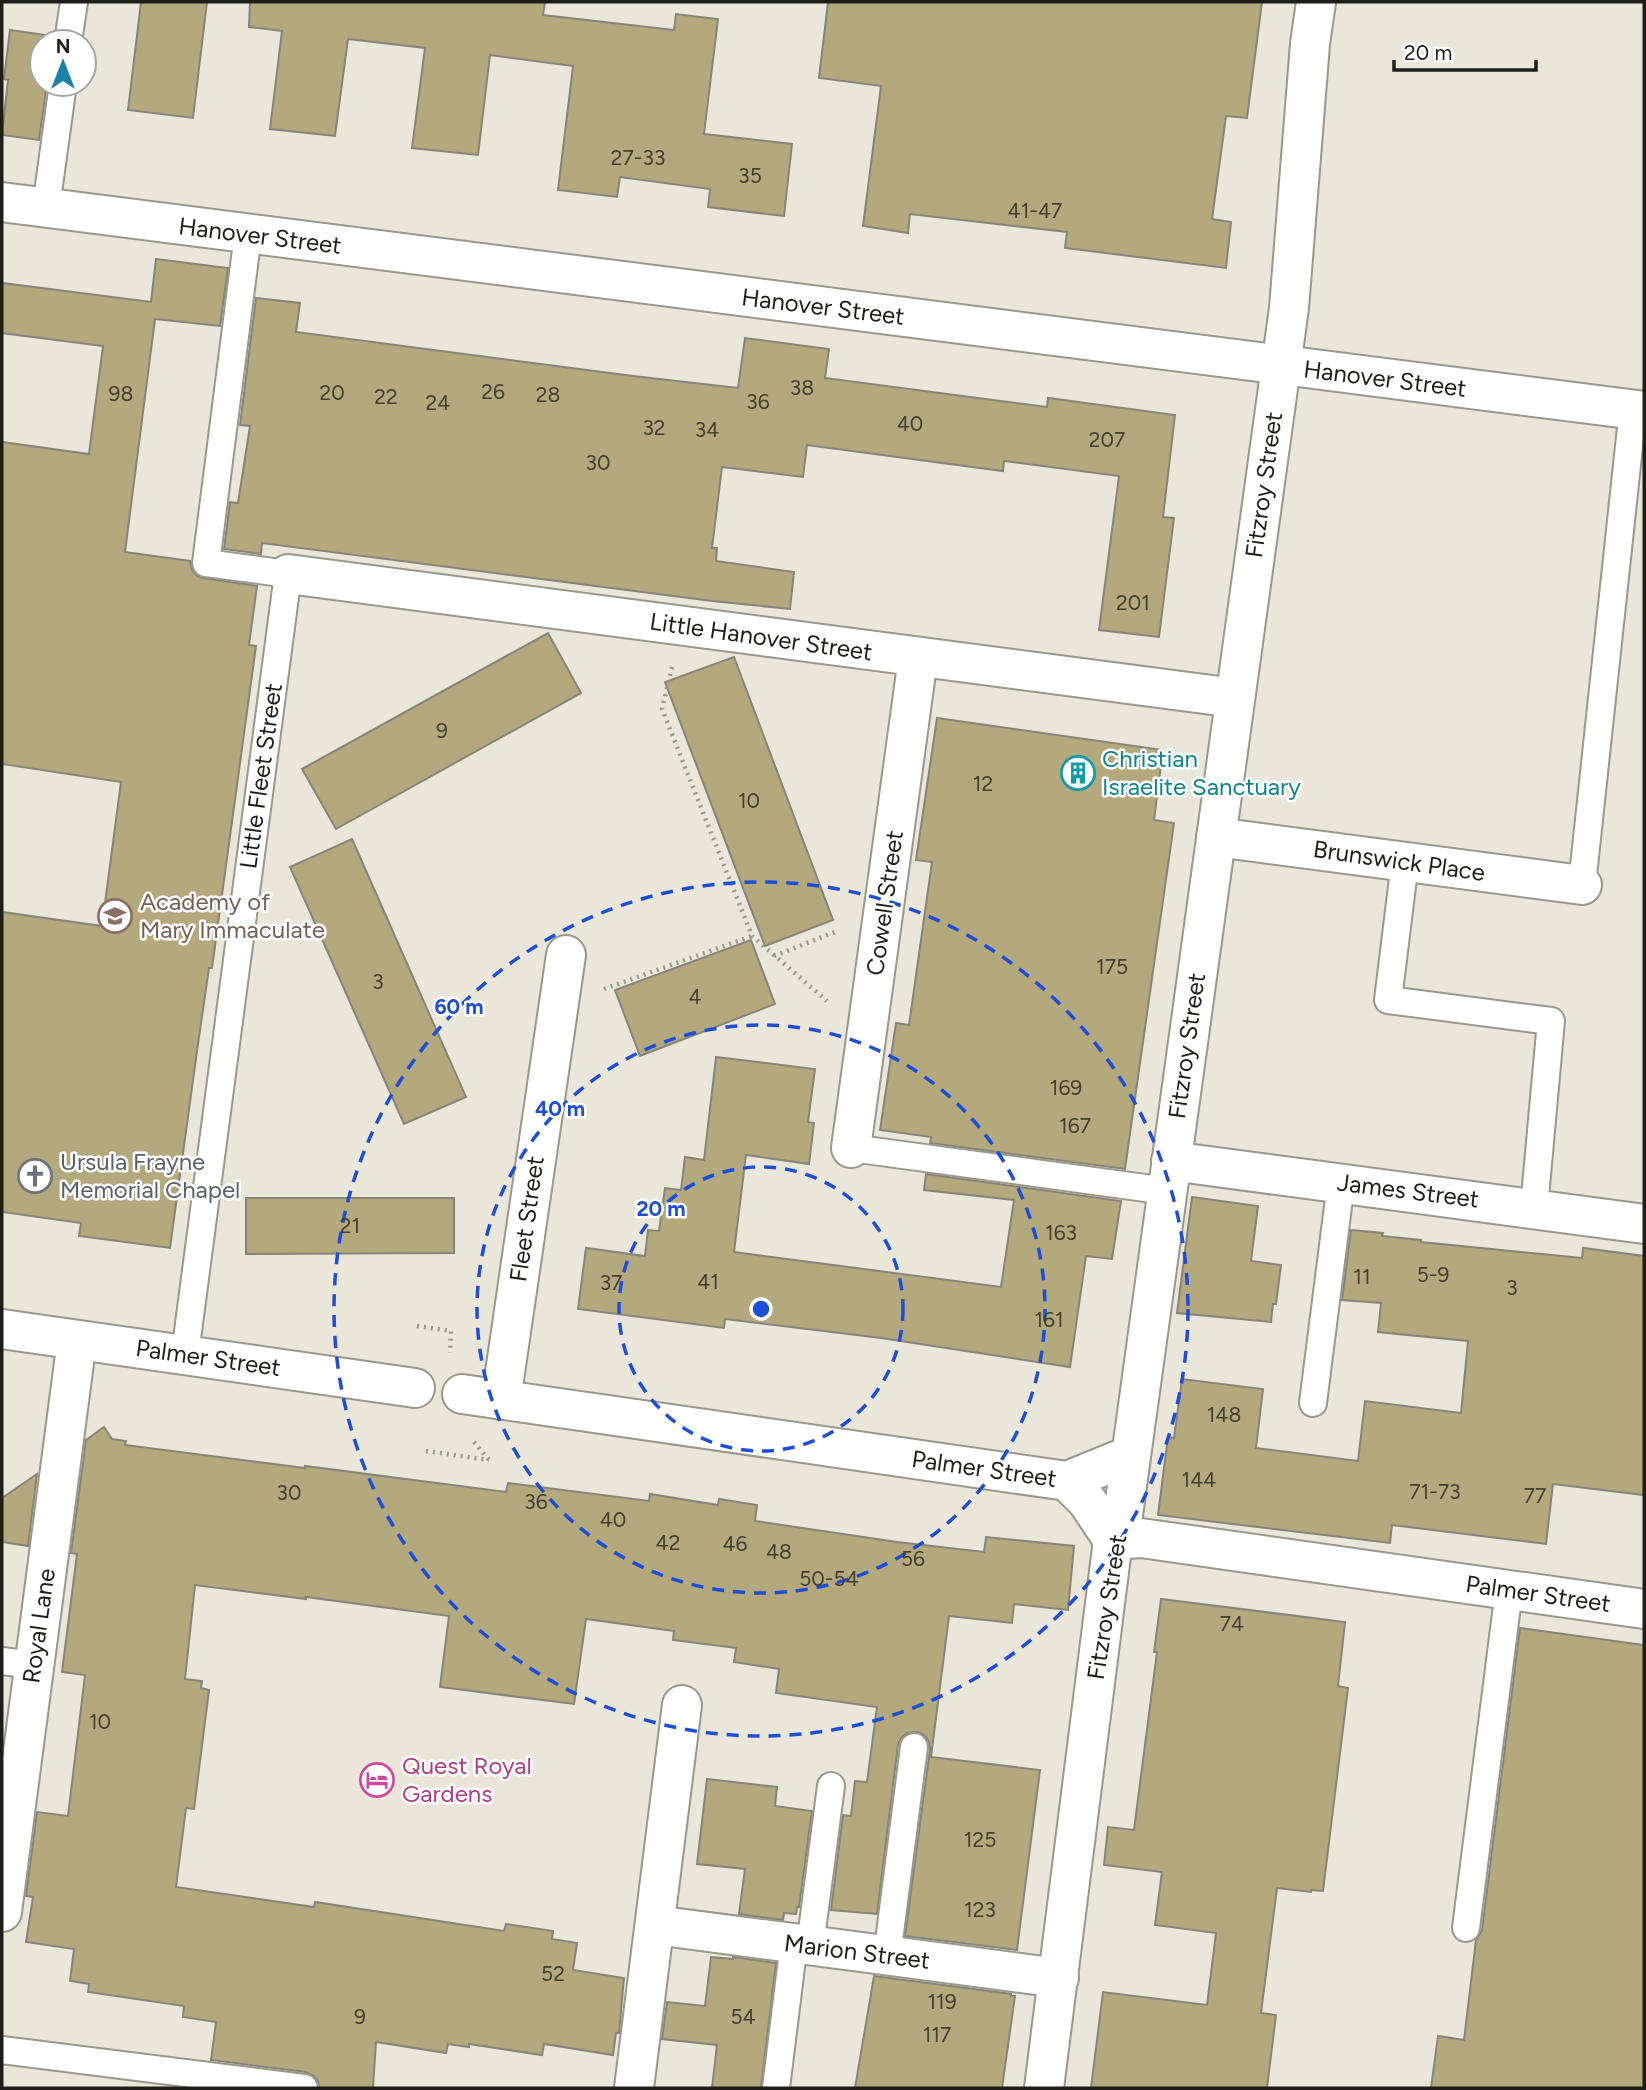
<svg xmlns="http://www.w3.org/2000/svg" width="1646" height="2090" font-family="Figtree,sans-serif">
<rect width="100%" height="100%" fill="#eae7da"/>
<g fill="#b4a87d" stroke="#878479" stroke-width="2">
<polygon points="141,2 207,2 193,118 128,110"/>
<polygon points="250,2 545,2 543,15 674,30 676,14 718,19 704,134 792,144 784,216 708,207 710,189 620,177 617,197 558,190 573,66 490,55 478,155 412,148 425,48 348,39 335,136 270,129 282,31 249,27"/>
<polygon points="828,2 1262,2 1247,118 1226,116 1212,219 1231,222 1226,268 1065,248 1067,232 910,214 908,233 863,226 881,86 819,78"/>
<polygon points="10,30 53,36 53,42 42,42 42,84 47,84 39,140 2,135 8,80 4,79"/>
<polygon points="156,259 228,268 220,326 155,319 125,552 190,561 192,570 197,576 203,578 257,586 249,645 256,646 212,968 209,968 197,1051 170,1248 79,1236 81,1223 2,1212 2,912 102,926 121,782 2,764 2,442 89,454 103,346 2,333 2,283 151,302"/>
<polygon points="256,298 300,303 296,332 633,376 738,388 745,338 829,349 825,378 1047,407 1048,398 1175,415 1163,517 1174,518 1159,637 1099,630 1119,476 1004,461 1003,471 807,445 803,477 722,467 712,548 717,548 716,561 794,572 790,609 712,601 262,543 261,554 224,549 230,502 238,503 250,426 240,425"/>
<polygon points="548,633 581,693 336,829 302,769"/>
<polygon points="734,657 833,920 765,946 665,682"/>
<polygon points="937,718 1163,750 1154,820 1174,823 1125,1169 930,1143 931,1137 880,1130 896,1023 909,1025 932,862 916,860"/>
<polygon points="352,839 466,1097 404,1124 290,867"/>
<polygon points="751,940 775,1004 640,1056 615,990"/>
<polygon points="716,1057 815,1069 808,1122 814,1123 809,1164 746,1155 734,1252 1001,1287 1014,1200 924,1190 926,1174 1121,1201 1112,1259 1086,1256 1070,1367 881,1338 725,1319 724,1328 578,1309 586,1248 645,1256 648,1230 659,1231 665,1188 681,1190 685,1157 704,1160"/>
<polygon points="1192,1197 1258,1206 1251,1261 1281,1265 1276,1304 1273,1304 1271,1322 1177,1313"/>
<polygon points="246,1198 454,1198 454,1253 246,1254"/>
<polygon points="1351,1230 1383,1233 1382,1236 1421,1240 1421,1242 1582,1258 1583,1248 1644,1256 1644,1495 1553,1484 1546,1544 1392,1525 1390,1543 1158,1515 1168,1437 1174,1438 1182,1379 1263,1389 1256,1448 1358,1461 1365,1401 1461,1413 1468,1341 1378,1332 1381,1303 1342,1300"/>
<polygon points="104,1427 112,1439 126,1441 125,1445 305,1468 305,1466 506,1492 508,1483 649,1501 650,1494 718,1505 719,1499 757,1505 755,1521 897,1542 984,1552 986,1537 1074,1546 1068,1610 1014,1604 1012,1623 949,1616 931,1757 1040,1770 1017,1950 905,1936 930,1749 928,1740 923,1734 917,1732 907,1733 901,1738 898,1745 877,1914 831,1910 843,1815 851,1816 855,1781 867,1782 877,1707 776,1693 779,1669 734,1662 736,1648 673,1640 674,1631 586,1619 574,1704 440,1687 449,1616 306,1597 306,1599 195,1585 185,1679 202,1681 201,1688 209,1690 194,1809 186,1808 176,1887 314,1907 315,1902 504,1931 506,1924 553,1931 552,1939 577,1943 573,1970 624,1978 619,2033 616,2033 613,2055 544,2044 542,2055 469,2044 469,2047 448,2044 446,2053 376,2042 373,2088 319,2088 318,2081 314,2076 306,2072 211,2060 216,2022 183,2017 184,2006 88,1992 89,1984 70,1981 74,1949 26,1942 33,1897 26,1896 37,1812 68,1816 85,1675 62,1672 77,1554 71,1553 86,1440"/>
<polygon points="37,1474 28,1546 2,1542 2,1498"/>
<polygon points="1161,1599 1345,1622 1338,1686 1348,1688 1323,1891 1311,1890 1311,1892 1277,1888 1261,2013 1276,2015 1267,2088 1091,2088 1103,1992 1207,2005 1216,1933 1155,1925 1162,1872 1104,1865 1108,1827 1134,1830 1157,1652 1154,1652"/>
<polygon points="1520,1628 1644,1645 1644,2088 1431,2088 1438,2036 1464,2040 1476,1940 1482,1930"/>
<polygon points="707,1779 777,1787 775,1806 812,1811 799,1907 797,1907 796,1914 784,1913 783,1920 739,1914 745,1869 697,1864"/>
<polygon points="711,1957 733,1959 733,1957 776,1963 761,2088 712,2088 717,2045 662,2039 667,2002 705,2006"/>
<polygon points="874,1976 1011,1994 1011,1996 1015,1996 1002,2088 855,2088"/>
</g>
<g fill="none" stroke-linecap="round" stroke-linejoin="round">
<g stroke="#9a978b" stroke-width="30">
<g id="lane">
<polyline points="68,42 74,2"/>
<polyline points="46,207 63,84"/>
<polyline points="1405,862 1388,1000 1551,1021 1534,1208"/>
<polyline points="1582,885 1633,409"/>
<polyline points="851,1148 1167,1191"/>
<polyline points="185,1354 288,574 206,563 248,234"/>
<polyline points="1313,1403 1341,1183"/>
<polyline points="2,1661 34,1665"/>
<polyline points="1466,1928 1509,1590"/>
<polyline points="810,1946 831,1786"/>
<polyline points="887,1956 914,1747"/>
<polyline points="2,2050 304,2088"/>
<polyline points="776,2088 794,1943"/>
</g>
</g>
<g stroke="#9a978b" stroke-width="42">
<g id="street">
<polyline points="2,202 1644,411"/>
<polyline points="288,574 1235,698"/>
<polyline points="1216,837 1582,885"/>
<polyline points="851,1148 918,658"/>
<polyline points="1171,1161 1644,1224"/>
<polyline points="2,1329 415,1388"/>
<polyline points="462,1394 1067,1481 1087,1501 1113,1540"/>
<polyline points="501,1400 566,955"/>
<polyline points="1067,1481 1131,1455"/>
<polyline points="1113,1540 1141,1538 1644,1609"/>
<polyline points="2,1912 77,1340"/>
<polyline points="655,1925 1059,1978"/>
<polyline points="634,2088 682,1705"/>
<polyline points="1044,2088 1113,1540 1123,1515 1289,308 1310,44 1316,2"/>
</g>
</g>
<g stroke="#9a988e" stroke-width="4.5" stroke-dasharray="2 5" stroke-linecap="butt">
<polyline points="672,667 662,709 752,936 827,1001"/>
<polyline points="774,956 835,932"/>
<polyline points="604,989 752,936"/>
<polyline points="417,1326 451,1331 450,1353"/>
<polyline points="474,1442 489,1460"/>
<polyline points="426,1451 489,1460"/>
</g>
<use href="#lane" stroke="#fff" stroke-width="26"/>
<use href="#street" stroke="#fff" stroke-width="38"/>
</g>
<g fill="none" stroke="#1d4ed8" stroke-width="3.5" stroke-dasharray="12 9">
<circle cx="761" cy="1309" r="142"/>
<circle cx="761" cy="1309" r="284"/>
<circle cx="761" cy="1309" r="427"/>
</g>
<defs>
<g id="building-ring" transform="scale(1.75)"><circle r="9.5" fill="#fff" stroke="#0f9aa8" stroke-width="1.5"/><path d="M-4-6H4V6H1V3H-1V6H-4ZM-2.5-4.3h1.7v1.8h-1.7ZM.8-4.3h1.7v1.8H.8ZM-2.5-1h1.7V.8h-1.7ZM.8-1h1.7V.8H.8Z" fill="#0f9aa8"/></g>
<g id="school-ring" transform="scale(1.75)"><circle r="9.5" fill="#fff" stroke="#8d6e63" stroke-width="1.5"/><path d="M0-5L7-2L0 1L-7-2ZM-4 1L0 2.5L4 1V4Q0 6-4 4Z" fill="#8d6e63"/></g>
<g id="church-ring" transform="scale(1.75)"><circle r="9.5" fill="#fff" stroke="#6b7280" stroke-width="1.5"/><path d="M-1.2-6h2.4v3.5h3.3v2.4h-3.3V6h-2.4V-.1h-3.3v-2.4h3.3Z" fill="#6b7280"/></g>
<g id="hotel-ring" transform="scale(1.75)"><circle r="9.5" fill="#fff" stroke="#d1479c" stroke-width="1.5"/><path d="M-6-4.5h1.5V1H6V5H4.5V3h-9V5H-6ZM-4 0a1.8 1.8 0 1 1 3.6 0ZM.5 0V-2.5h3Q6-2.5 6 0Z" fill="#d1479c"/></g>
</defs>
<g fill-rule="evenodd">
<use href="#building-ring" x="1078" y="773"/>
<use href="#school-ring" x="115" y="916"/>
<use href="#church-ring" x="35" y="1176"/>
<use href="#hotel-ring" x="377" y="1780"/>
</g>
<g text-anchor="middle" stroke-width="5" stroke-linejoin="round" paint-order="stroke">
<g font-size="21" fill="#444031">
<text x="638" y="165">27-33</text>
<text x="750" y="183">35</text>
<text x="1035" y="218">41-47</text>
<text x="802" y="395">38</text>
<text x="493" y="399">26</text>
<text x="332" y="400">20</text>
<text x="121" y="401">98</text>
<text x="548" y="402">28</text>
<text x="386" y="404">22</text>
<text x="758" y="409">36</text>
<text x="438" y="410">24</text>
<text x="910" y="431">40</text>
<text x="654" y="435">32</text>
<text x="707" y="437">34</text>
<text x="1107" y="447">207</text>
<text x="598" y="470">30</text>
<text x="1133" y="610">201</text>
<text x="442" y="738">9</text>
<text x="983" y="791">12</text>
<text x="749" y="808">10</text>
<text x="1112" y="974">175</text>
<text x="378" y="989">3</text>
<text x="695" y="1004">4</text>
<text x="1066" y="1095">169</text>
<text x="1075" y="1133">167</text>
<text x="350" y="1233">21</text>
<text x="1061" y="1240">163</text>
<text x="1433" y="1282">5-9</text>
<text x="1362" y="1284">11</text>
<text x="708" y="1289">41</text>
<text x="611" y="1290">37</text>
<text x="1512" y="1295">3</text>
<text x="1049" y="1327">161</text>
<text x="1224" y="1422">148</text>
<text x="1199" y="1487">144</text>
<text x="1435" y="1499">71-73</text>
<text x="289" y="1500">30</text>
<text x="1535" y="1503">77</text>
<text x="536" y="1509">36</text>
<text x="613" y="1527">40</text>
<text x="668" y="1550">42</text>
<text x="735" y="1551">46</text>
<text x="779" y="1559">48</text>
<text x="913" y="1566">56</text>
<text x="829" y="1586">50-54</text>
<text x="1232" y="1631">74</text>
<text x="100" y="1729">10</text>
<text x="980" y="1847">125</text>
<text x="980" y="1917">123</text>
<text x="553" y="1981">52</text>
<text x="942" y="2009">119</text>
<text x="360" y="2024">9</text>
<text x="743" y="2024">54</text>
<text x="937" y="2042">117</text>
</g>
<g font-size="24" fill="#1e1d18" stroke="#fff">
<text transform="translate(260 236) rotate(7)" y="8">Hanover Street</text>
<text transform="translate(823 307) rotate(7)" y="8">Hanover Street</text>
<text transform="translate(1385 379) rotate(7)" y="8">Hanover Street</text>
<text transform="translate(1264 485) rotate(-82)" y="8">Fitzroy Street</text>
<text transform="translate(761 637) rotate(8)" y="8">Little Hanover Street</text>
<text transform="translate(261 776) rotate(-82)" y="8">Little Fleet Street</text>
<text transform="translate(1399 861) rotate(8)" y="8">Brunswick Place</text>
<text transform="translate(885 903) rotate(-82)" y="8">Cowell Street</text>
<text transform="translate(1187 1046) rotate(-82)" y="8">Fitzroy Street</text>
<text transform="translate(1408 1191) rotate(7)" y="8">James Street</text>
<text transform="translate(527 1219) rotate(-82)" y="8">Fleet Street</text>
<text transform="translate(208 1358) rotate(8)" y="8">Palmer Street</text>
<text transform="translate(984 1469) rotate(8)" y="8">Palmer Street</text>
<text transform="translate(1538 1594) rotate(8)" y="8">Palmer Street</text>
<text transform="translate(1107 1607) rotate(-81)" y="8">Fitzroy Street</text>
<text transform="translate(39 1626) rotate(-82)" y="8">Royal Lane</text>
<text transform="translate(857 1952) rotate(7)" y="8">Marion Street</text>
</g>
<g font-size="24" fill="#0d838f" stroke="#fff" text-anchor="start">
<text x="1102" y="767">Christian<tspan x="1102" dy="28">Israelite Sanctuary</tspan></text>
</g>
<g font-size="24" fill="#785e54" stroke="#fff" text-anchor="start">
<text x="140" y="910">Academy of<tspan x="140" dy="28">Mary Immaculate</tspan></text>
</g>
<g font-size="24" fill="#5b616d" stroke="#fff" text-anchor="start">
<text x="60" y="1170">Ursula Frayne<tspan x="60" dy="28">Memorial Chapel</tspan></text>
</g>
<g font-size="24" fill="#b23c85" stroke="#fff" text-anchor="start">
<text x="402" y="1774">Quest Royal<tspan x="402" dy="28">Gardens</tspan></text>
</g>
</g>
<circle cx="761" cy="1309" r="10" fill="#1d4ed8" stroke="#fff" stroke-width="3.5"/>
<g font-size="21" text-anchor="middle" font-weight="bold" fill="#1d4ed8" stroke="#fff" stroke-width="5" stroke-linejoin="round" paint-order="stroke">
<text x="459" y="1014">60 m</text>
<text x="560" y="1116">40 m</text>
<text x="661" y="1216">20 m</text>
</g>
<rect width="1646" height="2090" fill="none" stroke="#1e1d18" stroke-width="7"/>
<g transform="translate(63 63)"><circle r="33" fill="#ffffff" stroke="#a5a5a3" stroke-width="2"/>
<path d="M0-5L12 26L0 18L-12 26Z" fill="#1b80aa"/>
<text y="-10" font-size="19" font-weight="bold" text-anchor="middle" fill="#1e1d18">N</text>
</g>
<path d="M1394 60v10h142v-10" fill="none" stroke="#1e1d18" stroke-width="3.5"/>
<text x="1404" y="60" font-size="21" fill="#1e1d18" stroke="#ffffff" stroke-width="5" paint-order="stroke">20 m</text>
</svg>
